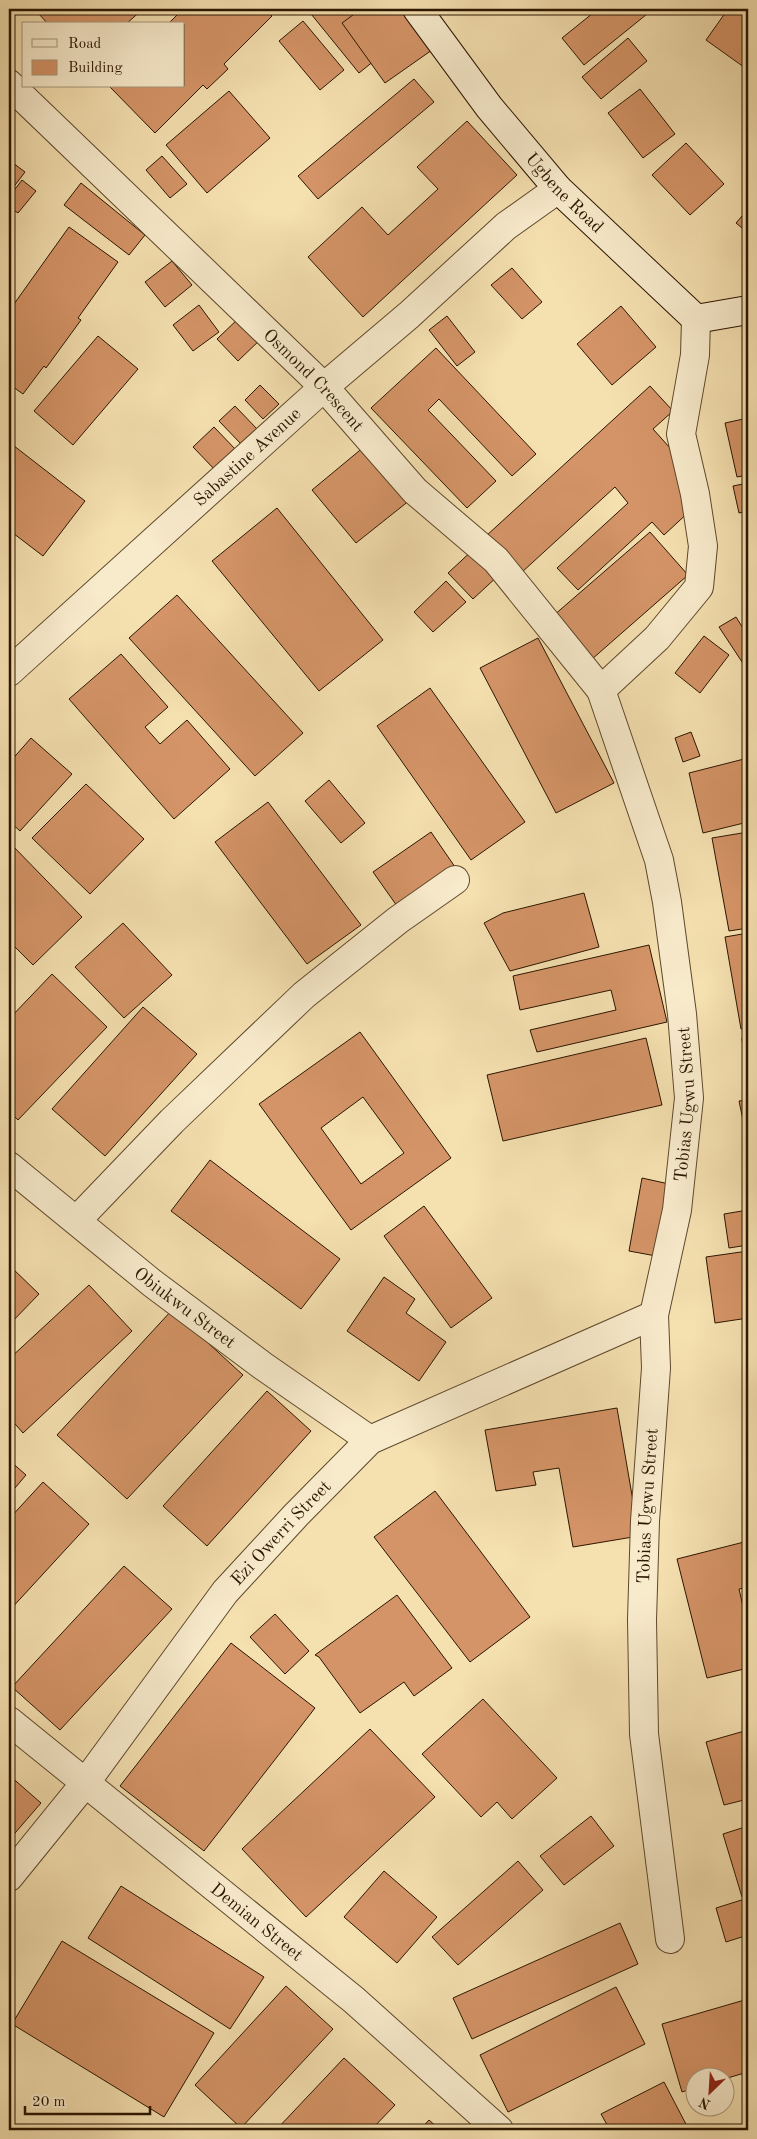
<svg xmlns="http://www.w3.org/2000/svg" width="757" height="2139" font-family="'Old Standard TT',serif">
<rect width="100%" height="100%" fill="#f5e0b0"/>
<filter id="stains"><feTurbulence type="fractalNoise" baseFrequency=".004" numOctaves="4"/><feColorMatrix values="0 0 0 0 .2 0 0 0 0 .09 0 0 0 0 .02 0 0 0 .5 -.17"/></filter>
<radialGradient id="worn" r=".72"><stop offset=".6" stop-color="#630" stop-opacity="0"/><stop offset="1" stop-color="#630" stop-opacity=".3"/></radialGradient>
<g fill="#d49467" stroke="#2b1600" fill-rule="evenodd">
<polygon points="42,9 143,9 126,24 48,24 38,13"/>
<polygon points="183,9 265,9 272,16 224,64 228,69 207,89 203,85 155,133 109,86 184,86 184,24 168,24"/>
<polygon points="307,9 393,9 411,31 359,73"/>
<polygon points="361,9 402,9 432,50 385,83 342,23"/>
<polygon points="598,9 652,10 584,65 562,38"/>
<polygon points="728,9 748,9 748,70 706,40"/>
<polygon points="303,21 344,70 320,90 279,41"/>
<polygon points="628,38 647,61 601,99 582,77"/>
<polygon points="414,79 434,102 318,199 298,176"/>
<polygon points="640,89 675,134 643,158 608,113"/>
<polygon points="229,91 270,138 207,193 166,145"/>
<polygon points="467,121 517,175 363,317 308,257 362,207 388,235 438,189 417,167"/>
<polygon points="686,143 724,184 690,215 652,175"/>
<polygon points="162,156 187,184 170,198 146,170"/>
<polygon points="9,160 25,172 9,193"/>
<polygon points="22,180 36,191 18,213 9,207 9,197"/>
<polygon points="81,183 145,235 129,255 64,205"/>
<polygon points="748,209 748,233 736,223"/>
<polygon points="69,227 118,262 78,318 81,320 46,368 44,366 23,394 9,384 9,311"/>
<polygon points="172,261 192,285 165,307 145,282"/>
<polygon points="512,268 542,302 522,319 491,285"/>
<polygon points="199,305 219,332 193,351 173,325"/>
<polygon points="621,306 656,347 612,385 577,344"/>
<polygon points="241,316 262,338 238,361 217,339"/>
<polygon points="447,316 475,352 457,366 429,330"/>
<polygon points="98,336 138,369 73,445 34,411"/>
<polygon points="436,348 536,454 512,476 439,399 428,410 496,481 467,508 371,408"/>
<polygon points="260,385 279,404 263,419 245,400"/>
<polygon points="650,386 673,411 653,429 679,458 692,509 664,535 652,522 578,590 557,568 628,503 615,487 521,573 486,536"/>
<polygon points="235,406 258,430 242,445 219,421"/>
<polygon points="748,418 748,475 737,477 725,423"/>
<polygon points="214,427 237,451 216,471 193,447"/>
<polygon points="9,442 85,501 43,556 9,530"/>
<polygon points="365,446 410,500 356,543 312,490"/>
<polygon points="748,483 748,511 739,513 733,486"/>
<polygon points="277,508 383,640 319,691 212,561"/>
<polygon points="650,532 688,575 591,660 553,616"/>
<polygon points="475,548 500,574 473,599 448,573"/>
<polygon points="9,577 14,581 9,589"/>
<polygon points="446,581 466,602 433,632 414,612"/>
<polygon points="177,595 303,733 255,776 129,638"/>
<polygon points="736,617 748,636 748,671 719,627"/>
<polygon points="704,636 729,655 700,693 675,673"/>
<polygon points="538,638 614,783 556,813 480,668"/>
<polygon points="121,654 168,707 145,727 160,744 187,720 230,769 174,819 69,699"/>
<polygon points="430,688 525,822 471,860 377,726"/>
<polygon points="691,732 700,756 683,762 675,738"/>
<polygon points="31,738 72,774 20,831 9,821 9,763"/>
<polygon points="748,758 748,822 703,833 689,773"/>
<polygon points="329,780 365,823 341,843 305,801"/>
<polygon points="86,784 144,839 90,894 32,838"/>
<polygon points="268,802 361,925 307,964 215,842"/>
<polygon points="431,832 455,867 397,906 373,872"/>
<polygon points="748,832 748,928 729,931 712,838"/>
<polygon points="9,842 82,917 33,965 9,941"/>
<polygon points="584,893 599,947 510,971 484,923 503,913"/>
<polygon points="123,923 172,975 124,1018 75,967"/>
<polygon points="748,933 748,1028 741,1029 725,937"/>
<polygon points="649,945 667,1022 537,1052 530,1030 616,1010 611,990 520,1010 513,976"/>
<polygon points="52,974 107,1027 18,1120 9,1111 9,1019"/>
<polygon points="143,1007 197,1054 105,1156 52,1109"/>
<path d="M 360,1032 L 451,1158 L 351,1230 L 259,1104 ZM 363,1097 L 404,1153 L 361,1184 L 321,1128 Z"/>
<polygon points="748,1037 748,1092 747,1093 742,1038"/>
<polygon points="646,1038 662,1105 503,1141 487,1075"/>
<polygon points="748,1100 748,1125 744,1125 739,1101"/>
<polygon points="210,1160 340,1259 301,1309 171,1211"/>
<polygon points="642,1178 669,1184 656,1256 629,1251"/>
<polygon points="424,1206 492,1298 451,1328 384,1236"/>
<polygon points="748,1210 748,1245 729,1248 724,1214"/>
<polygon points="748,1251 748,1318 715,1323 706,1257"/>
<polygon points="9,1265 39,1294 9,1325"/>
<polygon points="384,1277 415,1299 406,1313 446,1342 419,1381 347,1331"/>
<polygon points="89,1285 132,1331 23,1433 9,1417 9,1359"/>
<polygon points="172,1310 243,1375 127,1499 57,1435"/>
<polygon points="267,1391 311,1431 207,1546 163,1506"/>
<polygon points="617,1408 639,1536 573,1547 559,1468 533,1472 536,1485 496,1491 485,1430"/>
<polygon points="9,1460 26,1475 9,1495"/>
<polygon points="43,1482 89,1524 9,1611 9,1519"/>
<polygon points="435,1491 530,1617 470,1662 374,1537"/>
<polygon points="748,1541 748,1587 739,1589 748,1628 748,1668 707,1678 677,1559"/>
<polygon points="124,1566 172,1609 60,1730 12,1687"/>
<polygon points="397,1595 452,1668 414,1696 404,1682 360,1713 319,1657 315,1655"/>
<polygon points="275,1614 309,1651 285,1674 250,1637"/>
<polygon points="231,1643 315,1708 204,1851 120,1786"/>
<polygon points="483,1699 557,1778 512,1819 497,1802 481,1817 422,1754"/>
<polygon points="370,1729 435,1797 306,1917 242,1849"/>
<polygon points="748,1730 748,1799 724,1805 706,1742"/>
<polygon points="9,1775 41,1803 9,1840"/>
<polygon points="591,1816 614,1846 564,1885 540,1856"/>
<polygon points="748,1826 748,1895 742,1897 723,1834"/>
<polygon points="518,1861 543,1890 458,1965 432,1937"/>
<polygon points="384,1871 437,1917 397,1963 344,1917"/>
<polygon points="121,1886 264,1977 230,2029 88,1938"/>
<polygon points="748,1898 748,1935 726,1942 716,1908"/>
<polygon points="620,1923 638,1964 472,2039 453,1998"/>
<polygon points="62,1941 214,2033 164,2117 12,2024"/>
<polygon points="286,1986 333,2029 241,2128 195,2085"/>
<polygon points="616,1987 645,2044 508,2112 480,2055"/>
<polygon points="748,1999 748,2072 724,2079 724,2076 694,2076 694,2088 682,2092 662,2024"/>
<polygon points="344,2058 395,2105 371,2130 276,2130"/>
<polygon points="664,2082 689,2130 610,2130 601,2114"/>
<polygon points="429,2120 440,2130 420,2130"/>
</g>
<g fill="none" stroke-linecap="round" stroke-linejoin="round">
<g stroke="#5e482c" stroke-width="30">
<g id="street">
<path id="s1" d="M 9,84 L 324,387 L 415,491 L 496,560 L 601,690"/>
<path id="s2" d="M 9,672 L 324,387 L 409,315 L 506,226 L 558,189"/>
<path id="s3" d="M 9,1166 L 152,1283 L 263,1366 L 370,1440"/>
<polyline points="77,1220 172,1121 304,995 398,920 455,880"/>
<path id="s4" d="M 9,1721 L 354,2000 L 499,2130"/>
<path id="s5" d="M 9,1877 L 86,1782 L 225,1592 L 296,1515 L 370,1440 L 654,1315"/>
<path id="s6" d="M 670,1939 L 644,1734 L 642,1620 L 645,1521 L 656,1368 L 654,1315 L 677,1210 L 689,1098 L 682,1014 L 667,902 L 659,860 L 601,690 L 657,638 L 699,587 L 703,546 L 695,494 L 681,434 L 695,355 L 696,319"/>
</g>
</g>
<g stroke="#2b1600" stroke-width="30">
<g id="secondary">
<path id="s7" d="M 417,9 L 489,107 L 558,189 L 696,319 L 748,310"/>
</g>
</g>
<use href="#street" stroke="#f8ebcc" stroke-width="28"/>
<use href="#secondary" stroke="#f8ebcc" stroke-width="28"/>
</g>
<g text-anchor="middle" stroke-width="4" stroke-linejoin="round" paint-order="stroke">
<g font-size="18" fill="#2b1600" stroke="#f8ebcc">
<text dy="6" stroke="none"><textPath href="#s7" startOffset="236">Ugbene Road</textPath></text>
<text dy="6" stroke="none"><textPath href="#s1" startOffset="425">Osmond Crescent</textPath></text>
<text dy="6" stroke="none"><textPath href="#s2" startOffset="321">Sabastine Avenue</textPath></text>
<text dy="6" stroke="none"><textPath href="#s6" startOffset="840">Tobias Ugwu Street</textPath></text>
<text dy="6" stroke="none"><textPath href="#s3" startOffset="226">Obiukwu Street</textPath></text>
<text dy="6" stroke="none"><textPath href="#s6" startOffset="435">Tobias Ugwu Street</textPath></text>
<text dy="6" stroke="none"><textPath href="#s5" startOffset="439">Ezi Owerri Street</textPath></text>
<text dy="6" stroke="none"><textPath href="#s4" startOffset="319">Demian Street</textPath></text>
</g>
</g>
<rect width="757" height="2139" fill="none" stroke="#f5e0b0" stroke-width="30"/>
<rect x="10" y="10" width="737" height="2119" fill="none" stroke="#2b1600" stroke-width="2.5"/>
<rect x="15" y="15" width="727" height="2109" fill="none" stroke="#2b1600"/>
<rect x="22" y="22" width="162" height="65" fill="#f8ebcc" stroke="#a6967a"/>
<rect x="32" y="39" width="25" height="8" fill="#f8ebcc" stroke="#a6967a"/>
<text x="68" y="48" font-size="15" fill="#2b1600">Road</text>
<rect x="32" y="60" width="25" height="15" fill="#d49467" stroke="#a6967a"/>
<text x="68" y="72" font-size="15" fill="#2b1600">Building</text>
<g transform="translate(710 2092) rotate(205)"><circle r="24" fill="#f8ebcc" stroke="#a6967a"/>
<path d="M0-4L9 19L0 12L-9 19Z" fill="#8f2418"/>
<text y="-8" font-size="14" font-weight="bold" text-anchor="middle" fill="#2b1600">N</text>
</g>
<path d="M25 2106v8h125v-8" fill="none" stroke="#2b1600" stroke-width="2.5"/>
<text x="32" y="2106" font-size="15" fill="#2b1600" stroke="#f8ebcc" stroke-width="4" paint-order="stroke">20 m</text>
<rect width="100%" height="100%" filter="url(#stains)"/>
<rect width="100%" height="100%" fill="url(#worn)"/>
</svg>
